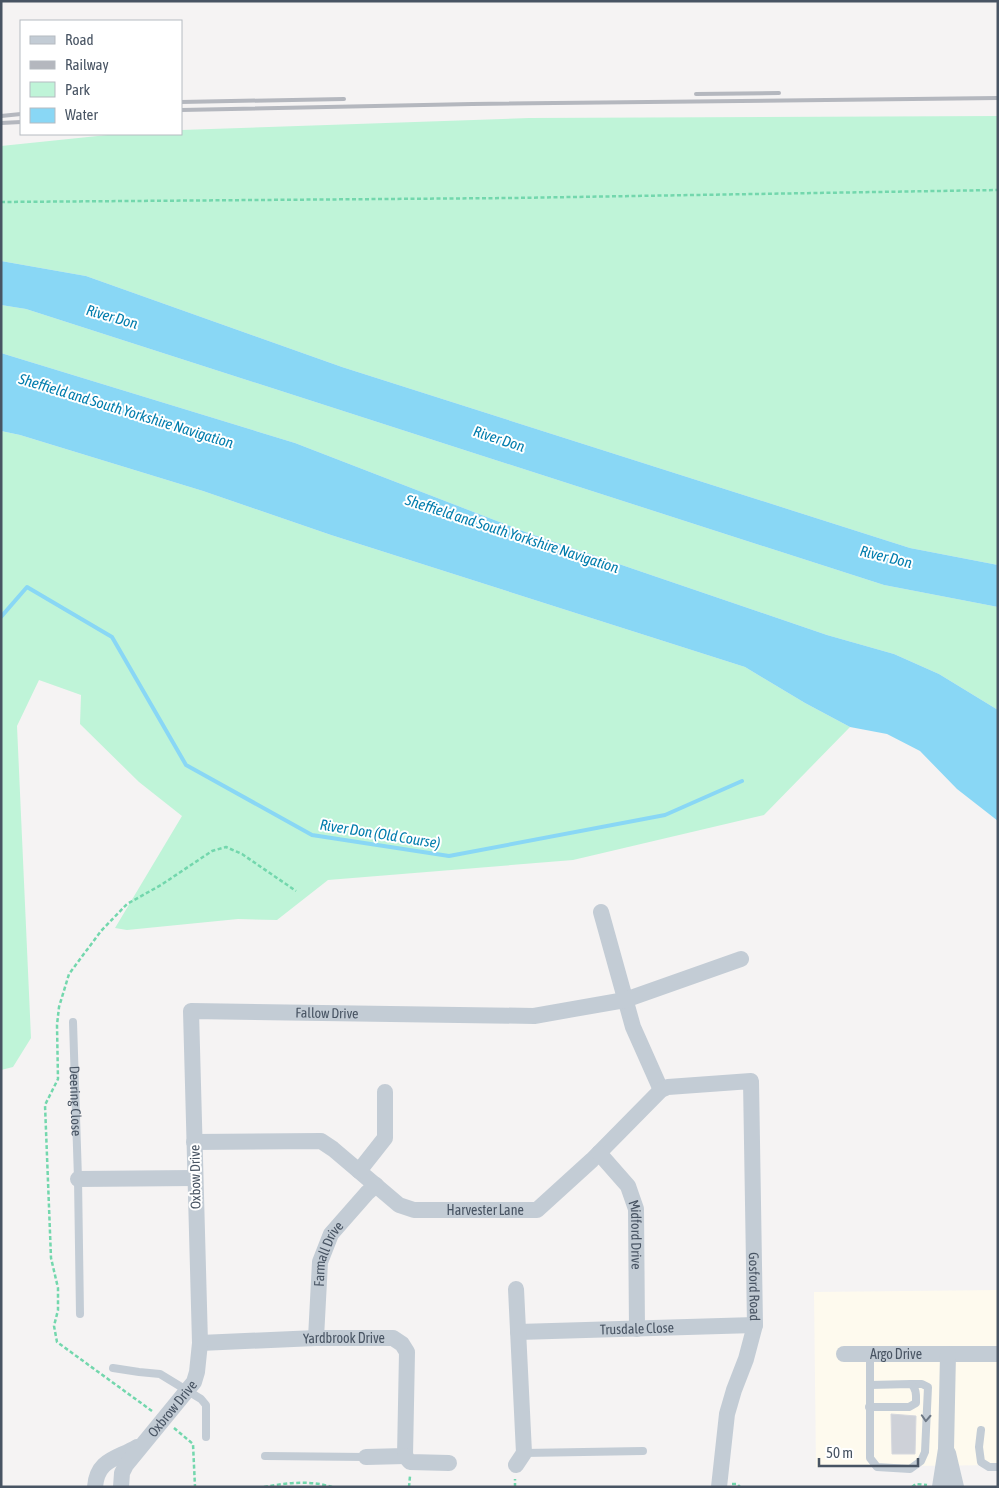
<svg xmlns="http://www.w3.org/2000/svg" width="999" height="1488" font-family="'Asap Condensed',sans-serif">
<rect width="100%" height="100%" fill="#f5f3f3"/>
<polygon fill="#fefaee" points="998,1290 998,1465 816,1467 814,1292"/>
<g fill="#bff4d8">
<polygon points="998,116 998,565 910,548 342,367 86,276 1,261 1,146 117,134 181,134 181,130 529,118"/>
<polygon points="1,305 26,309 884,585 998,607 998,710 939,674 894,654 827,635 528,533 295,443 1,353"/>
<polygon points="1,431 20,435 203,491 331,535 745,667 805,703 850,727 764,815 573,860 328,880 277,920 238,919 127,930 115,928 182,816 139,782 80,724 81,695 39,680 17,726 31,1038 13,1067 1,1070"/>
</g>
<g fill="#89d7f5">
<polygon points="1,261 86,276 342,367 910,548 998,565 998,607 884,585 26,309 1,305"/>
<polygon points="1,353 295,443 528,533 827,635 894,654 939,674 998,710 998,821 957,789 920,751 887,734 850,727 805,703 745,667 331,535 203,491 20,435 1,431"/>
</g>
<g fill="none" stroke-linecap="round" stroke-linejoin="round">
<polyline stroke="#89d7f5" stroke-width="4" points="1,617 27,587 112,637 186,765 312,835 449,856 665,815 742,781"/>
</g>
<polygon fill="#ced1d8" stroke="#d6d8de" points="891,1414 916,1416 915,1454 892,1454"/>
<g fill="none" stroke-linecap="round" stroke-linejoin="round">
<g stroke="#73d7ad" stroke-width="2.5" stroke-dasharray="4 2.5" stroke-linecap="butt">
<polyline points="1,202 513,198 998,190"/>
<polyline points="152,1411 57,1342 54,1326 58,1310 58,1288 51,1258 45,1105 58,1079 57,1025 59,1007 69,974 101,931 127,904 161,885 212,851 226,847 242,854 296,891"/>
<polyline points="174,1428 193,1444 195,1487"/>
<polyline points="732,1484 737,1484 740,1487"/>
<path d="M 264,1487 C 286,1483 310,1480 332,1487"/>
<polyline points="409,1487 410,1476"/>
<polyline points="515,1487 515,1479"/>
<polyline points="912,1487 916,1484 927,1485"/>
</g>
<g stroke="#c3ccd5" stroke-width="8">
<path id="s1" d="M 73,1022 L 78,1179 L 80,1314"/>
<polyline points="870,1354 870,1458 877,1467 910,1469 921,1461 925,1452 928,1387 922,1384 911,1384"/>
<polyline points="113,1368 139,1372 160,1374 201,1399 206,1405 206,1437"/>
<path d="M 869,1407 L 909,1407 L 916,1403 C 916,1396 917,1389 911,1384 L 870,1385"/>
<polyline points="981,1430 979,1447 981,1462 989,1467 998,1467"/>
<polyline points="524,1453 643,1451"/>
<polyline points="265,1456 366,1457"/>
</g>
<g stroke="#c3ccd5" stroke-width="16">
<polyline points="601,912 633,1027 661,1090"/>
<path id="s2" d="M 194,1142 L 321,1141 L 333,1149 L 399,1205 L 414,1210 L 537,1210 L 592,1160 L 661,1090 L 668,1087 L 751,1081 L 755,1325 L 746,1359 L 734,1390 L 727,1414 L 719,1487"/>
<path id="s3" d="M 599,1153 L 628,1186 L 636,1209 L 637,1329"/>
<polyline points="359,1171 385,1138 385,1092"/>
<polyline points="78,1179 194,1178"/>
<path id="s4" d="M 518,1332 L 755,1325"/>
<path id="s5" d="M 316,1338 L 320,1262 L 331,1234 L 367,1193 L 376,1185"/>
<path id="s6" d="M 200,1343 L 316,1338 L 393,1338 L 402,1344 L 407,1352 L 405,1456 L 366,1457"/>
<path id="s7" d="M 844,1354 L 998,1354"/>
<polyline points="948,1453 956,1487"/>
<polyline points="405,1456 410,1462 449,1463"/>
<polyline points="516,1465 524,1453 516,1289"/>
<path d="M 95,1487 C 97,1459 117,1459 137,1447"/>
<path id="s8" d="M 121,1487 L 122,1473 L 126,1465 L 194,1382 L 197,1372 L 200,1343 L 191,1011 L 534,1016 L 625,1000 L 741,959"/>
<polyline points="940,1487 946,1449 948,1354"/>
</g>
<g stroke="#b4b7be" stroke-width="4">
<polyline points="696,94 779,93"/>
<polyline points="181,102 344,99"/>
<polyline points="181,110 472,104 998,98"/>
<polyline points="1,116 21,114"/>
<polyline points="1,123 21,122"/>
</g>
</g>
<defs><path id="oneway-chevron" d="M-2-3.5L2.5 0L-2 3.5" fill="none" stroke-width="1.6" stroke-linecap="round" stroke-linejoin="round" transform="scale(1.25)"/></defs>
<use stroke="#6d7885" href="#oneway-chevron" transform="translate(926 1418) rotate(93)"/>
<g text-anchor="middle" stroke-width="4" stroke-linejoin="round" paint-order="stroke">
<g font-size="14" fill="#485463" stroke="#fff">
<text dy="5" stroke="none"><textPath href="#s8" startOffset="638">Fallow Drive</textPath></text>
<text dy="5" stroke="none"><textPath href="#s1" startOffset="79">Deering Close</textPath></text>
<text transform="translate(195 1177) rotate(-91)" y="5">Oxbow Drive</text>
<text dy="5" stroke="none"><textPath href="#s2" startOffset="315">Harvester Lane</textPath></text>
<text dy="5" stroke="none"><textPath href="#s3" startOffset="94">Midford Drive</textPath></text>
<text dy="5" stroke="none"><textPath href="#s5" startOffset="86">Farmall Drive</textPath></text>
<text dy="5" stroke="none"><textPath href="#s2" startOffset="836">Gosford Road</textPath></text>
<text dy="5" stroke="none"><textPath href="#s4" startOffset="119">Trusdale Close</textPath></text>
<text dy="5" stroke="none"><textPath href="#s6" startOffset="144">Yardbrook Drive</textPath></text>
<text dy="5" stroke="none"><textPath href="#s7" startOffset="52">Argo Drive</textPath></text>
<text dy="5" stroke="none"><textPath href="#s8" startOffset="96">Oxbrow Drive</textPath></text>
</g>
<g font-size="15" font-style="italic" fill="#027dad" stroke="#fff">
<text transform="translate(112 317) rotate(16)" y="5">River Don</text>
<text transform="translate(126 411) rotate(17)" y="5">Sheffield and South Yorkshire Navigation</text>
<text transform="translate(499 439) rotate(18)" y="5">River Don</text>
<text transform="translate(512 534) rotate(18)" y="5">Sheffield and South Yorkshire Navigation</text>
<text transform="translate(886 557) rotate(14)" y="5">River Don</text>
<text transform="translate(380 834) rotate(9)" y="5">River Don (Old Course)</text>
</g>
</g>
<rect width="999" height="1488" fill="none" stroke="#485463" stroke-width="5"/>
<rect x="20" y="20" width="162" height="115" fill="#ffffff" stroke="#b6bbc1"/>
<rect x="30" y="36" width="25" height="8" fill="#c3ccd5" stroke="#b6bbc1"/>
<text x="65" y="45" font-size="15" fill="#485463">Road</text>
<rect x="30" y="61" width="25" height="8" fill="#b4b7be" stroke="#b6bbc1"/>
<text x="65" y="70" font-size="15" fill="#485463">Railway</text>
<rect x="30" y="82" width="25" height="15" fill="#bff4d8" stroke="#b6bbc1"/>
<text x="65" y="95" font-size="15" fill="#485463">Park</text>
<rect x="30" y="108" width="25" height="15" fill="#89d7f5" stroke="#b6bbc1"/>
<text x="65" y="120" font-size="15" fill="#485463">Water</text>
<path d="M819 1458v8h99v-8" fill="none" stroke="#485463" stroke-width="2.5"/>
<text x="826" y="1458" font-size="15" fill="#485463" stroke="#ffffff" stroke-width="4" paint-order="stroke">50 m</text>
</svg>
